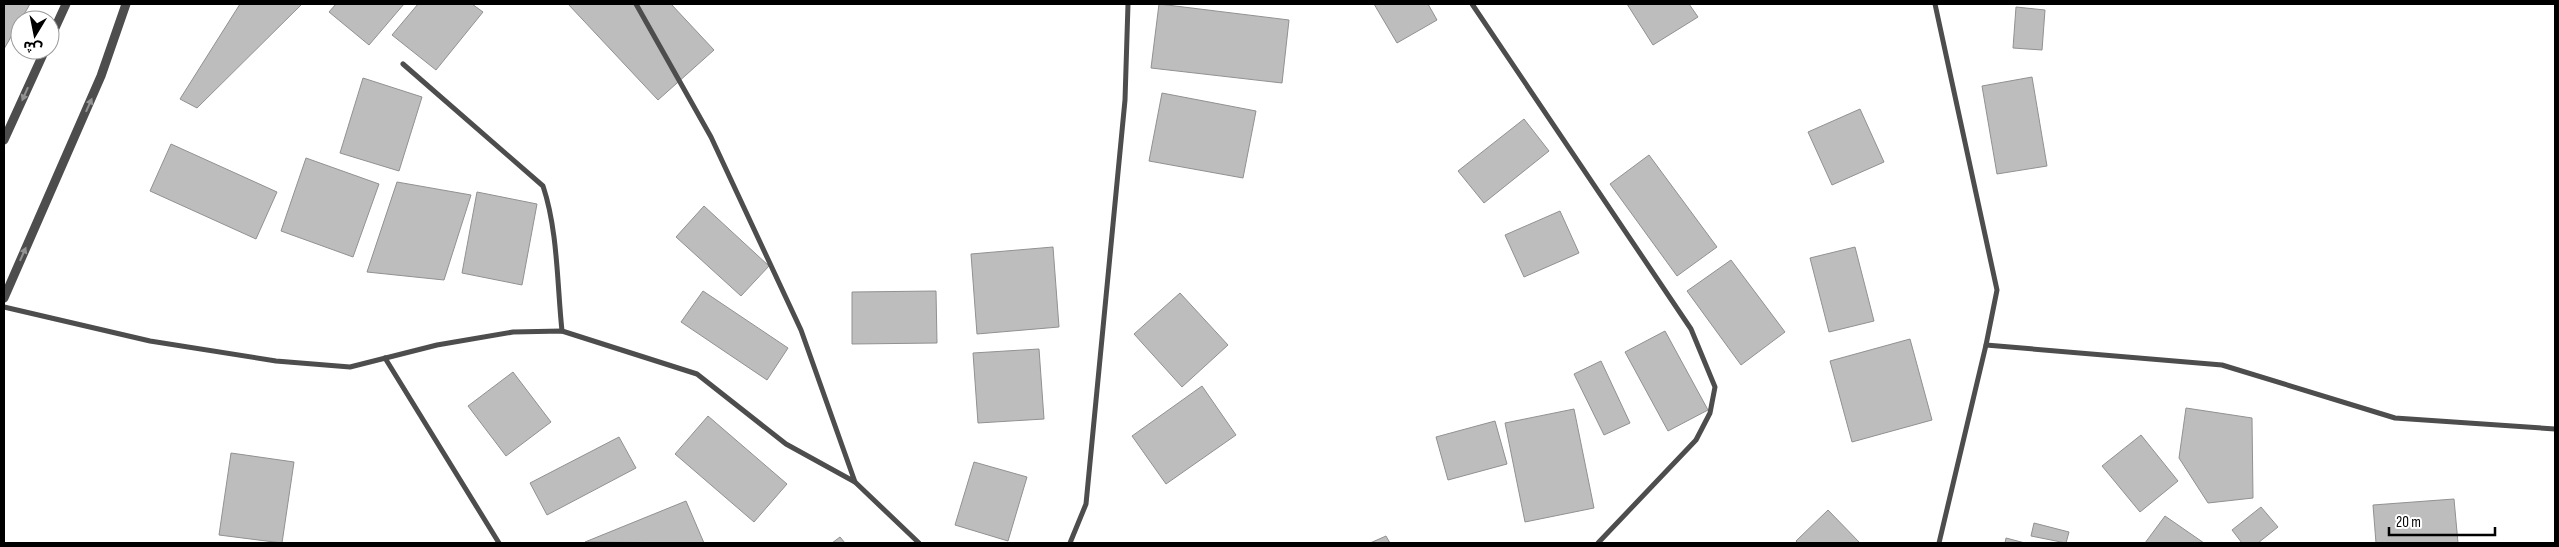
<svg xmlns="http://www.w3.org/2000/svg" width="2559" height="547" font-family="'Sofia Sans Condensed','Noto Sans Arabic',sans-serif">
<rect width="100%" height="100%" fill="#fff"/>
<g fill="#bdbdbd" stroke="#919191">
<polygon points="4,4 30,4 4,49"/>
<polygon points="240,4 302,4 197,108 180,99"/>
<polygon points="336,4 404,4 369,45 329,12"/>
<polygon points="418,4 472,4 483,12 436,70 392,35"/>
<polygon points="568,4 671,4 714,50 658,100"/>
<polygon points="1159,4 1289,20 1282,83 1151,68"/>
<polygon points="1374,4 1428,4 1437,20 1397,43"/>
<polygon points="1627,4 1689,4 1698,17 1653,45"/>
<polygon points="2016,7 2045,10 2042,50 2013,48"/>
<polygon points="2032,77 2047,166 1997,174 1982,86"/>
<polygon points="363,78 422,97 399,171 340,153"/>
<polygon points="1162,93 1256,111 1243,178 1149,161"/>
<polygon points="1860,109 1884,162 1832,185 1808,132"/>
<polygon points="1524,119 1549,151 1484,203 1458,171"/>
<polygon points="171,144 277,192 256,239 150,191"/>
<polygon points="1649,155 1717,247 1677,276 1610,184"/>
<polygon points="306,158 379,184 353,257 281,231"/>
<polygon points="397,182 471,195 444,280 367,272"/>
<polygon points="477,192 537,204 522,285 462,273"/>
<polygon points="704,206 769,266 741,296 676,237"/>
<polygon points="1560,211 1579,253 1524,277 1505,235"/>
<polygon points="1053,247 1059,327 977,334 971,254"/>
<polygon points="1855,247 1874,321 1829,332 1810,258"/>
<polygon points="1731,260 1785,332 1741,365 1687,291"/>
<polygon points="703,291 788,348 767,380 681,322"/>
<polygon points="936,291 937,343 852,344 852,292"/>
<polygon points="1180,293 1228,345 1182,387 1134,334"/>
<polygon points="1665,331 1708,410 1668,431 1625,352"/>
<polygon points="1910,339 1932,420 1852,442 1830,361"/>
<polygon points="1039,349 1044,419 978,423 973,353"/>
<polygon points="1601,361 1630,423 1604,435 1574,374"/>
<polygon points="513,372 551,422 506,456 468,406"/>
<polygon points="1202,386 1236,435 1166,484 1132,436"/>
<polygon points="2186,408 2252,418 2253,498 2208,503 2179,458"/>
<polygon points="1574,409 1594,508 1525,522 1505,423"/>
<polygon points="708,416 787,484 754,522 675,454"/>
<polygon points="1495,421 1507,464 1448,480 1436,437"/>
<polygon points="2141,435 2178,481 2140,512 2102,466"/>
<polygon points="619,437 636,468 547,515 530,483"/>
<polygon points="231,453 294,462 282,543 219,535"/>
<polygon points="974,462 1027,477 1008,541 955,525"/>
<polygon points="2454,499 2458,543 2376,543 2373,505"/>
<polygon points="686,501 704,543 585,542"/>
<polygon points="2261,507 2278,527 2258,543 2242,543 2232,530"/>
<polygon points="1828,510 1860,543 1798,543 1796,541"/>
<polygon points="2165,516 2204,543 2145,543"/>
<polygon points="2034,523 2069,532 2066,543 2031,536"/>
<polygon points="1386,536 1390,543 1370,543"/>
<polygon points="840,537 845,543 832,543"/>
<polygon points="2006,538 2025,543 2005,543"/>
</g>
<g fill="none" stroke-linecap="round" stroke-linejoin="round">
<g stroke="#4d4d4d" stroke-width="5">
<polyline points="1472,4 1691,329 1715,387 1710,413 1696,440 1598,543"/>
<polyline points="1935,4 1997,290 1986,345 1939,543"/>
<path d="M 403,64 L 543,186 C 558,231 557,284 562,331"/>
<polyline points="4,307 150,341 276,361 350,367 437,345 513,332 562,331 697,374 786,444 855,482 801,330 711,137 636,4"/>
<polyline points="1986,345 2222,365 2395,418 2555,429"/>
<polyline points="385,358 499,543"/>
<polyline points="855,482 919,543"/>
<polyline points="1070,543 1086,504 1125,100 1128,4"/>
</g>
<g stroke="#4d4d4d" stroke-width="9">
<polyline points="50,39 66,4"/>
<polyline points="4,140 45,50"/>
<polyline points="4,298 101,76 126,4"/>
</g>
</g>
<defs><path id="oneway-solid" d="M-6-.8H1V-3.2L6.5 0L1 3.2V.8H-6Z" transform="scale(1.25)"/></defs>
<g fill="#949494">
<use href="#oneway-solid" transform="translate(25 94) rotate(114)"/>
<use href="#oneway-solid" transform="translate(89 105) rotate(-66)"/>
<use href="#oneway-solid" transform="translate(23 254) rotate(-66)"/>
</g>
<rect width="2559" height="547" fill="none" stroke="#000000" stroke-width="10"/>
<g transform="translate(35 35) rotate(190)"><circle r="24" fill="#ffffff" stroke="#999999"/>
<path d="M0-4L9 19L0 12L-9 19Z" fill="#000000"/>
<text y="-8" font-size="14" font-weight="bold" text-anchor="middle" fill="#000000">ش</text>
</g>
<path d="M2389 527v8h106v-8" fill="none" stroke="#000000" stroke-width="2.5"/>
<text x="2396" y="527" font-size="15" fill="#000000" stroke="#ffffff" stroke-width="4" paint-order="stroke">20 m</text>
</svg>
